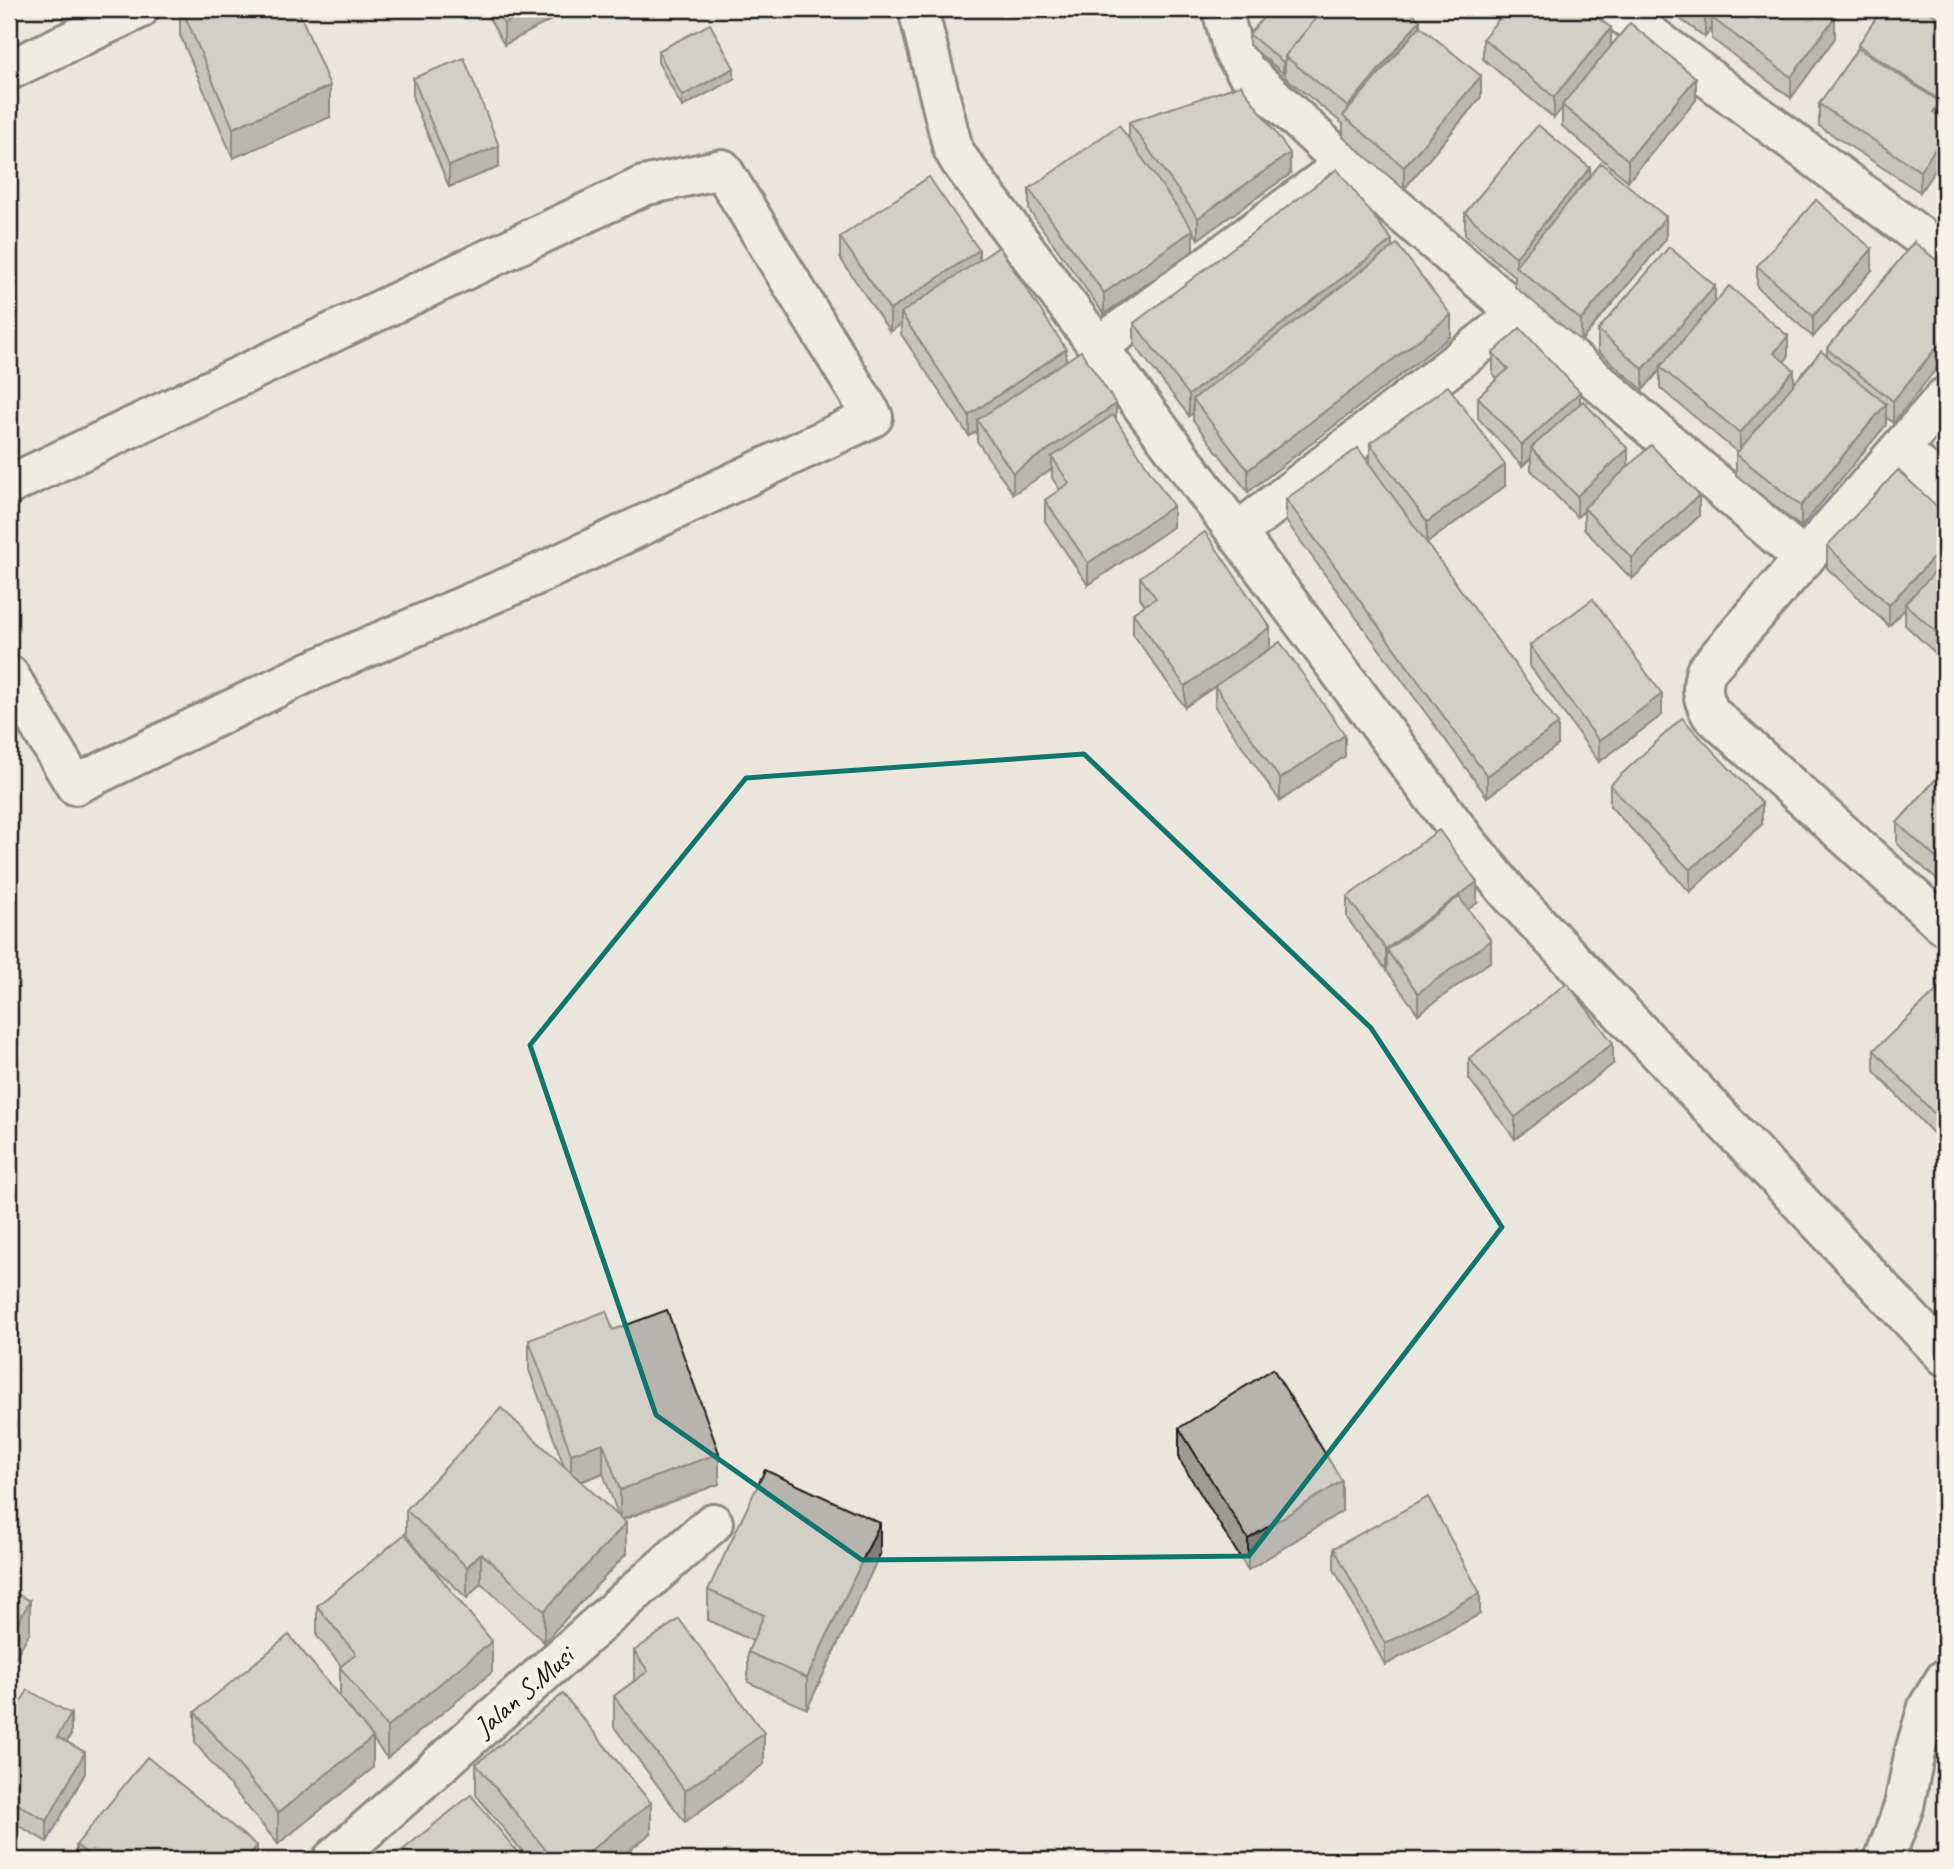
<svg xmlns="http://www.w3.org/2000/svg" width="1954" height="1869" font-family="Caveat,sans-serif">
<rect width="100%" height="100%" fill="#eae6dc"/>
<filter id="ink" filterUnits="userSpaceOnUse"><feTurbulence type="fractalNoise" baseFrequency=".0143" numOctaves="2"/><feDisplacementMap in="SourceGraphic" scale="14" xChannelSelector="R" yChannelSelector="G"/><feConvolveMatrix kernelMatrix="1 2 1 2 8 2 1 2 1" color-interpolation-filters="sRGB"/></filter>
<g filter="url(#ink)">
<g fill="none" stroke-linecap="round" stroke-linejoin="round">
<g stroke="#1c1c1c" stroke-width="44">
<g id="minor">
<polyline points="918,9 953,149 960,161 1466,841 1509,893 1945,1356"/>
<polyline points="1222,9 1233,51 1246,71 1345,164"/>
<polyline points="1616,9 1945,255"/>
<polyline points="9,70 139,9"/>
<polyline points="1099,346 1345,164 1804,559"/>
<path d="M 1945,397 L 1706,671 C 1701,688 1702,698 1711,714 L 1945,926"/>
<polyline points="1900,449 1945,489"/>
<polyline points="9,485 643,186 722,169 873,417 534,576 309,672 75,785 9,675"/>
<polyline points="1238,532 1518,314"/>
<polyline points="332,1860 713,1523"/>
<polyline points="1884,1860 1904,1806 1915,1751 1928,1707 1945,1679"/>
</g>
</g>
<use href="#minor" stroke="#f7f3e8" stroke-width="38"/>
</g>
<g fill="#9d9b94" stroke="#1c1c1c" stroke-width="2" fill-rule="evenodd">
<polygon points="180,9 298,9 330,117 233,158 180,35"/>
<polygon points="484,9 571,9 504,45"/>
<polygon points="1667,9 1823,9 1835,38 1791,98 1712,39 1712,28 1705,37"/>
<polygon points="1945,22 1945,155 1920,192 1819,126 1819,104 1858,48 1858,45"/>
<polygon points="1420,26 1481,97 1404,189 1343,137 1343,124 1285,77 1285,70 1283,73 1249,45 1249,34"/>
<polygon points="1483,38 1611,46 1696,100 1628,181 1562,126 1562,108 1554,118 1483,59"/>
<polygon points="658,51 734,79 682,107 658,62"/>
<polygon points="413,78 499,167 449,187 413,99"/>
<polygon points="1129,122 1290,174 1198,239 1193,232 1193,251 1104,314 1029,210 1029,189 1129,140"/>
<polygon points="1590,176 1666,239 1581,341 1515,287 1515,277 1465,235 1465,213"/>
<polygon points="840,237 979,261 1066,361 1116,420 1173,527 1088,585 1045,521 1045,500 1060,490 1052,478 1052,469 1013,494 977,441 977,431 969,436 901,334 901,324 890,332 840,258"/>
<polygon points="1914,242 1893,423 1886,417 1886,425 1801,527 1736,475 1736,454 1737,452 1660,388 1660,370 1643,390 1598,351 1598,330 1715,303 1788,357 1784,362 1794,384 1827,356 1827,349"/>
<polygon points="1392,248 1451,336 1248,492 1193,420 1193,413 1189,416 1134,344 1134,323"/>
<polygon points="1757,266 1872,270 1813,337 1757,287"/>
<polygon points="1493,353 1580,404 1628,467 1699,516 1632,579 1584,529 1584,511 1577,517 1531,470 1531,458 1522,466 1478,418 1478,397 1497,379 1493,374"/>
<polygon points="1370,443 1505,486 1427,543 1558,745 1487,797 1286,521 1286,499 1370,464"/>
<polygon points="1945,514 1945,662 1905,625 1905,609 1889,626 1827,568 1827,546"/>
<polygon points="1140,577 1270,648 1345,756 1280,801 1215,707 1215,686 1185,707 1133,634 1133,613 1145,605 1140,598"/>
<polygon points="1530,645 1662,715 1599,762 1530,666"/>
<polygon points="1945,769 1945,887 1897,844 1897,823"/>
<polygon points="1610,785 1762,824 1690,892 1610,806"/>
<polygon points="1347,897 1477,903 1468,909 1491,961 1418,1014 1387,971 1387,969 1386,970 1347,918"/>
<polygon points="1945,983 1945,1146 1874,1071 1874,1050"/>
<polygon points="1469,1058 1613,1064 1515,1139 1469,1079"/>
<path d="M 613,1330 L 719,1484 L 622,1520 L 626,1554 L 544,1642 L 481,1583 L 467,1598 L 425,1559 L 492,1672 L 387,1758 L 373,1739 L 373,1768 L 278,1844 L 195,1743 L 195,1712 L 340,1697 L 340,1667 L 341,1666 L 317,1636 L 317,1606 L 406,1535 L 406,1510 L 564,1466 L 529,1370 L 529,1340 ZM 603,1473 L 619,1517 L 581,1482 Z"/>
<polygon points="1179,1428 1342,1511 1248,1570 1179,1459"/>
<polygon points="1334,1548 1480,1614 1385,1665 1334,1569"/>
<polygon points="880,1554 807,1709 748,1682 748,1652 753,1641 708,1620 708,1590"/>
<polygon points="634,1651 764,1764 685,1822 614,1727 614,1696 634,1681"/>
<polygon points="9,1710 14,1713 71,1735 67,1742 85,1773 47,1842 9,1820"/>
<polygon points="476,1764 651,1833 617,1860 529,1860 476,1795"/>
<polygon points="76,1845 257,1860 76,1860"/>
</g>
<g fill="#7f7e78" stroke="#1c1c1c" stroke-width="2">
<polygon points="532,9 571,9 504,45 504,24"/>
<polygon points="1710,9 1727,9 1712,18 1712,28 1705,37 1705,16"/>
<polygon points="1835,17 1835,38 1791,98 1791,77"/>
<polygon points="1420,20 1420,41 1348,120 1348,107"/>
<polygon points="1611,28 1611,49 1562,105 1562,108 1554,118 1554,97"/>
<polygon points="1285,60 1285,70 1283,73 1283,62"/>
<polygon points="734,68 734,79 682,107 682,96"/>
<polygon points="1481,76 1481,97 1404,189 1404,167"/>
<polygon points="1696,78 1696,100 1628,181 1628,160"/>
<polygon points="330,86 330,117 233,158 233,128"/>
<polygon points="1945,101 1945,122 1944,124 1944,103"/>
<polygon points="1940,102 1940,124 1933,112"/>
<polygon points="1945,134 1945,155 1920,192 1920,171"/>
<polygon points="499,146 499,167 449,187 449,166"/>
<polygon points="1290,153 1290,174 1198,239 1198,218"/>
<polygon points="1590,168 1590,189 1516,267 1516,257"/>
<polygon points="1666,217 1666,239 1581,341 1581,320"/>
<polygon points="1193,230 1193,251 1104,314 1104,293"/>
<polygon points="1392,240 1392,261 1193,399 1193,413 1189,416 1189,395"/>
<polygon points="1872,249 1872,270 1813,337 1813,316"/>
<polygon points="979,250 979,271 901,313 901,324 890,332 890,310"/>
<polygon points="1715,286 1715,307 1660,367 1660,370 1643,390 1643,369"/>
<polygon points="1451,315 1451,336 1248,492 1248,470"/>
<polygon points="1788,336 1788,357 1774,374 1774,353"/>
<polygon points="1945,337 1945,358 1893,423 1893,401"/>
<polygon points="1066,349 1066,371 977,420 977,431 969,436 969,415"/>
<polygon points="1794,370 1794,391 1740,454 1740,433"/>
<polygon points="1580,392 1580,413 1531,448 1531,458 1522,466 1522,445"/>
<polygon points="1116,404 1116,426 1052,457 1052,469 1013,494 1013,473"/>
<polygon points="1886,404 1886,425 1801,527 1801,506"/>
<polygon points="1628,449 1628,470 1584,508 1584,511 1577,517 1577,496"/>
<polygon points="1505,465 1505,486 1427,543 1427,522"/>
<polygon points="1699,495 1699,516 1632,579 1632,558"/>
<polygon points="1173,506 1173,527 1088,585 1088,563"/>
<polygon points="1945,545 1945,567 1905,604 1905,609 1889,626 1889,605"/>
<polygon points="1270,627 1270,648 1185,707 1185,686"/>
<polygon points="1662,694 1662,715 1599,762 1599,741"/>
<polygon points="1558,724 1558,745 1487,797 1487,776"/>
<polygon points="1345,735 1345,756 1280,801 1280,779"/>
<polygon points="1762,803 1762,824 1690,892 1690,870"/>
<polygon points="1477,882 1477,903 1396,963 1387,950 1387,969 1386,970 1386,949"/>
<polygon points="1491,940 1491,961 1418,1014 1418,993"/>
<polygon points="1613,1043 1613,1064 1515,1139 1515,1117"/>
<polygon points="603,1443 603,1473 571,1485 571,1454"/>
<polygon points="719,1453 719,1484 620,1520 620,1490"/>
<polygon points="1342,1481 1342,1511 1248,1570 1248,1539"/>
<polygon points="626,1523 626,1554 544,1642 544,1611"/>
<polygon points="880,1523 880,1554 807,1709 807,1678"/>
<polygon points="481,1553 481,1583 467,1598 467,1567"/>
<polygon points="1480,1593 1480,1614 1385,1665 1385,1644"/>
<polygon points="30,1601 30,1632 9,1668 9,1637"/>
<polygon points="492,1641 492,1672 387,1758 387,1727"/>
<polygon points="71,1714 71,1735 57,1758 57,1737"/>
<polygon points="764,1733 764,1764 685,1822 685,1791"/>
<polygon points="373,1737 373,1768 278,1844 278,1813"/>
<polygon points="85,1752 85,1773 47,1842 47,1821"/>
<polygon points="651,1803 651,1833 617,1860 578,1860"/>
<polygon points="257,1846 257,1860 245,1860"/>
</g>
<g fill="#b6b4ac" stroke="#1c1c1c" stroke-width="2">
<polygon points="182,9 298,9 330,86 233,128"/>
<polygon points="495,9 532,9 504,24"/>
<polygon points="1271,9 1324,9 1285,56 1285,60 1283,62 1249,34"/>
<polygon points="1324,9 1407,9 1420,20 1348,107 1285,56"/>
<polygon points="1507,9 1587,9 1611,28 1554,97 1483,38"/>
<polygon points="1695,9 1710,9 1705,16"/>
<polygon points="1718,9 1823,9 1835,17 1791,77 1712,18"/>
<polygon points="1882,9 1925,9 1945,22 1945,101 1944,103 1858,45"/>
<polygon points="1630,23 1696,78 1628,160 1562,105"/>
<polygon points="710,24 734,68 682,96 658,51"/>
<polygon points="1420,26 1481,76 1404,167 1343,116"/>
<polygon points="1858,48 1940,102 1933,112 1945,120 1945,134 1920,171 1819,104"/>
<polygon points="464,58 499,146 449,166 413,78"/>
<polygon points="1241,85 1290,153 1198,218 1129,122"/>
<polygon points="1119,125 1193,230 1104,293 1029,189"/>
<polygon points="1538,125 1590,168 1516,257 1465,213"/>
<polygon points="1601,163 1666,217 1581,320 1515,266"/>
<polygon points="1337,169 1392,240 1189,395 1134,323"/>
<polygon points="929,177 979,250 890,310 840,237"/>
<polygon points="1816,200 1872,249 1813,316 1757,266"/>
<polygon points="1914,242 1945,267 1945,337 1893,401 1827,349"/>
<polygon points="1397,244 1451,315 1248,470 1193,399"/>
<polygon points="999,247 1066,349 969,415 901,313"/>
<polygon points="1669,247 1715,286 1643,369 1598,330"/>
<polygon points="1729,286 1788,336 1774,353 1794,370 1740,433 1660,367"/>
<polygon points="1520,328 1580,392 1522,445 1478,397 1508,369 1493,353"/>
<polygon points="1081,351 1116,404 1013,473 977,420"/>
<polygon points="1821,351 1886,404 1801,506 1736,454"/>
<polygon points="1448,386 1505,465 1427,522 1370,443"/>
<polygon points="1583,401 1628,449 1577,496 1531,448"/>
<polygon points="1113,415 1173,506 1088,563 1045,500 1069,483 1052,457"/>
<polygon points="1651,445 1699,495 1632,558 1584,508"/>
<polygon points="1358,448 1558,724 1487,776 1286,499"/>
<polygon points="1898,470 1945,514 1945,545 1889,605 1827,546"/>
<polygon points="1205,532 1270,627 1185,686 1133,613 1156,598 1140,577"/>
<polygon points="1945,561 1945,640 1905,604"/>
<polygon points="1593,599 1662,694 1599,741 1530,645"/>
<polygon points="1280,642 1345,735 1280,779 1215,686"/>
<polygon points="1682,718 1762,803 1690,870 1610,785"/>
<polygon points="1945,769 1945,866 1897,823"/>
<polygon points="1439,830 1477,882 1386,949 1347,897"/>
<polygon points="1459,897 1491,940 1418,993 1387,950"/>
<polygon points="1567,983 1613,1043 1515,1117 1469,1058"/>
<polygon points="1945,983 1945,1125 1874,1050"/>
<polygon points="667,1310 719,1453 620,1490 603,1443 571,1454 529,1340 606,1311 613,1330"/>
<polygon points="1273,1369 1342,1481 1248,1539 1179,1428"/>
<polygon points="501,1408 626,1523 544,1611 481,1553 467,1567 406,1510"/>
<polygon points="765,1470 880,1523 807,1678 748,1652 764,1615 708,1590"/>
<polygon points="1428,1497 1480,1593 1385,1644 1334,1548"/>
<polygon points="405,1534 492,1641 387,1727 340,1667 356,1654 317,1606"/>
<polygon points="9,1589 30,1601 9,1637"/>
<polygon points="679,1619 764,1733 685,1791 614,1696 648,1671 634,1651"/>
<polygon points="289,1635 373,1737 278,1813 195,1712"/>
<polygon points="28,1690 71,1714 57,1737 85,1752 47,1821 9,1799 9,1710 14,1713"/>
<polygon points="563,1694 651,1803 578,1860 554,1860 476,1764"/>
<polygon points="147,1757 257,1846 245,1860 95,1860 76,1845"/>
<polygon points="471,1795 524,1860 390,1860"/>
</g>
</g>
<path d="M0 0H1954V1869H0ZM 1084,754 L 1371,1028 L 1502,1227 L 1249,1556 L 862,1560 L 656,1415 L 530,1045 L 746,778 Z" fill="#eae6dc" fill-opacity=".55" fill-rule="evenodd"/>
<path fill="none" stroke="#0f766e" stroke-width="5" stroke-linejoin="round" d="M 1084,754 L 1371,1028 L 1502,1227 L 1249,1556 L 862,1560 L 656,1415 L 530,1045 L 746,778 Z"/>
<g text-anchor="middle" stroke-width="7" stroke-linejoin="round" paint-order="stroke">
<g font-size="28" fill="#1c1c1c" stroke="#f7f3e8">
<text transform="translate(523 1691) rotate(-41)" y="10">Jalan S.Musi</text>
</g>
</g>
<rect width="1954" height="1869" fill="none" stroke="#f7f3e8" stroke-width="35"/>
<rect x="18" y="18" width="1919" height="1834" fill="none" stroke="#1c1c1c" stroke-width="2.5" filter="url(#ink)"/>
</svg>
